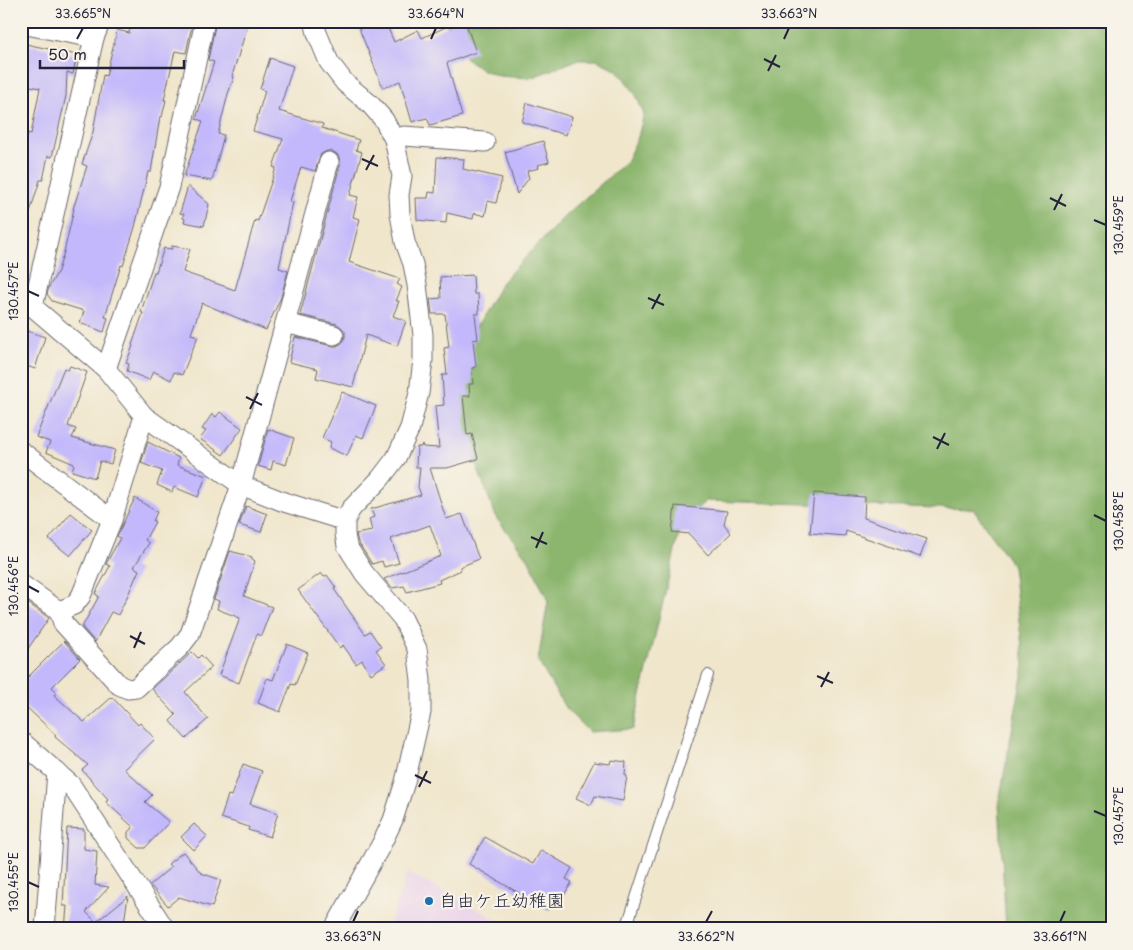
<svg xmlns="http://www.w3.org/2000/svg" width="1133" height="950" font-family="'Playpen Sans','Klee One',sans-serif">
<rect width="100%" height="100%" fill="#f7f3e8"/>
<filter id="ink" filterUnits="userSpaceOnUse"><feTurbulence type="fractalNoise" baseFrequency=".02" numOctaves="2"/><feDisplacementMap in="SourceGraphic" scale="10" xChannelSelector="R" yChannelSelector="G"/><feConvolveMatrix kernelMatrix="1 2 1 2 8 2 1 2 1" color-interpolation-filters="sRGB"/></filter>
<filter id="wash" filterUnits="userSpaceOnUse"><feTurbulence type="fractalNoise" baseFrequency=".0096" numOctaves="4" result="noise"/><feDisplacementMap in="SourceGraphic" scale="20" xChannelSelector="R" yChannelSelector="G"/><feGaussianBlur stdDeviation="1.12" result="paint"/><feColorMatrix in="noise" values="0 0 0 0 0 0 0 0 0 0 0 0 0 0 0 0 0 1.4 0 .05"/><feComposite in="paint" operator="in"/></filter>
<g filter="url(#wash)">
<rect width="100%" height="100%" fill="#f0e6cc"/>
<polygon fill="#ebd1eb" points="408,873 514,929 387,929"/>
<polygon fill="#8cb66e" stroke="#576c54" points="446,21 1112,21 1112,929 1006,929 999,802 1024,665 1013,566 973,509 706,501 682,521 633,729 589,732 566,709 538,661 548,601 529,560 497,519 470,449 456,387 472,334 502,282 567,214 626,162 638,137 644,114 635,93 617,70 597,60 577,60 530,78 499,76 483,70 463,56 448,29"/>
<g id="blocks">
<g fill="#c3b8fb">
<polygon points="131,21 193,21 186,53 175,51 164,100 166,100 162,117 160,117 151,172 148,172 135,227 123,266 121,265 105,317 108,318 104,332 80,323 84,311 52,301 47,294 49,287 58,271 64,252 74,209 73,209 87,166 82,164 93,132 103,75 106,76 117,30 129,33"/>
<polygon points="216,21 249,21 232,76 234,77 228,94 218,134 224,135 212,181 184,176 203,121 196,119 214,62 208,60"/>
<polygon points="356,21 385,21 394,42 418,30 422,38 450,25 453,21 465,21 476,52 447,63 462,116 430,125 427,118 412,122 400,81 383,88"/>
<polygon points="21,43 77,55 73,74 67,72 66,96 52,157 48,156 43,180 40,180 25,228 21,227 21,162 28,133 31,134 40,88 21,84"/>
<polygon points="270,58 293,66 279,111 323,124 322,128 359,140 356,150 362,152 350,195 358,197 353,217 360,219 349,262 400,279 397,284 402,287 396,301 399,301 393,316 406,321 397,346 366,335 353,387 316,378 318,369 289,362 295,337 332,346 337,346 342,343 345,337 345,331 341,327 337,324 300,315 340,165 340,160 337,154 332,151 327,151 321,154 315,171 301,167 290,201 293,202 279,268 288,271 281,297 266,330 202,303 191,334 198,336 182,375 174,372 171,380 153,371 149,380 127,371 129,364 126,363 133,346 132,345 143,313 141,312 154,272 156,272 164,248 172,249 172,246 190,249 183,272 235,290 255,220 258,221 276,168 273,167 283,139 253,131 265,91 260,89"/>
<polygon points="527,103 572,117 566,135 522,122"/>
<polygon points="543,141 549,162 538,165 539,168 527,171 529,178 517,194 505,152"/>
<polygon points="437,157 464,159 463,169 502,178 496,203 488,201 485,216 474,213 473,219 447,213 446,223 417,220 416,198 428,198 429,192 435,193"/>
<polygon points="188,186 209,204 204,226 184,222 185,219 183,218 184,214 180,213"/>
<polygon points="473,275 474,294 478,294 479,314 475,314 478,339 473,340 476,367 472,368 473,384 469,384 470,396 463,396 467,435 472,434 478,459 447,468 430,468 446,519 462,514 479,559 460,567 461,570 439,580 440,583 407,592 404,586 392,588 384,579 441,556 430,525 391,539 399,563 384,567 382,561 372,564 358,542 356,534 372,531 369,519 374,517 371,509 421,495 418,487 420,467 416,467 417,447 421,447 422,444 423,447 439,448 435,406 444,405 442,375 447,375 444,348 449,347 445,314 432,314 430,299 441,298 440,277"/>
<polygon points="21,329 45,337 35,369 21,364"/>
<polygon points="70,366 87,372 68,426 76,429 72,438 115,450 111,464 100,461 95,478 72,471 74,464 46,452 50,442 36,437 64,368 68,370"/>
<polygon points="342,392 376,406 363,438 356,435 347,456 329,448 331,442 322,438"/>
<polygon points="220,412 242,428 223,455 200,439 206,431 202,429 212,414 216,417"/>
<polygon points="268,429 294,438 286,465 273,461 271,470 258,466"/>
<polygon points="148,442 179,458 177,465 206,476 198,497 174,487 172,492 157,485 162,471 141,463"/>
<polygon points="814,493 865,497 864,518 927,539 920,557 846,531 845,536 810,533"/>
<polygon points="135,498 157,512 153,521 155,522 145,540 149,543 134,567 139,570 127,597 118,615 111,612 95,642 82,627 99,596 95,594 110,566 106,564 120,538 117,536"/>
<polygon points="246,506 267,514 261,532 239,525"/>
<polygon points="675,506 727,511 724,524 731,533 708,555 689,534 672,532"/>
<polygon points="71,513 92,530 70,556 49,539"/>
<polygon points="230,551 252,557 252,559 255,561 244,596 272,607 261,636 257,634 239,683 219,675 240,618 217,609 219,601 214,599"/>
<polygon points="321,573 324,577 327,575 336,588 334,589 365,634 370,631 381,647 376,650 386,664 371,674 362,660 356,664 343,645 340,648 298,590"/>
<polygon points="21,598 49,618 21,659"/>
<polygon points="64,641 80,659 52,687 57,692 54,695 84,722 112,697 138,725 140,723 155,739 124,769 152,795 145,802 169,822 145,848 139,848 128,838 128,832 133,827 106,802 108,799 82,770 88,765 55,737 56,735 21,702 21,684"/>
<polygon points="287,644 308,653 295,685 291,684 280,712 258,703 267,678 273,680"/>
<polygon points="192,652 198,658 201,655 212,667 185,692 208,719 186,739 170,721 176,715 152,689"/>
<polygon points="611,760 626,762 625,775 627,776 623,801 595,796 591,805 576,798 594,762 610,764"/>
<polygon points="243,764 262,771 250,804 278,813 270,837 248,830 249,827 221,818 228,795 231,796"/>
<polygon points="194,824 207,836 194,850 181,837"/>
<polygon points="67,828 84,829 84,849 97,851 95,885 109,887 86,912 96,922 128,896 123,929 65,929 67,906 63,906"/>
<polygon points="485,837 533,864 541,850 572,868 566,879 572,882 564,895 558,892 548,910 469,864"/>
<polygon points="183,852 201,873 221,880 212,907 179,897 168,906 150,885 171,867 168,864"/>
</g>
</g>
</g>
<g filter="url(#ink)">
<use href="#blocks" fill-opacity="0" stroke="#6a676e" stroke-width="1"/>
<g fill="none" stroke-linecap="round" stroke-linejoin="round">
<g stroke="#6a676e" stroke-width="12">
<polyline id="lane" points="626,929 708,675"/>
</g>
<g stroke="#6a676e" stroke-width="21">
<g id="street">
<polyline points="314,21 317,33 329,62 345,83 370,104 384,120 394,139 402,176 399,195 400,214 405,242 413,264 417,285 423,335 423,360 419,393 410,428 396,458 380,479 351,509 345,521 345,534 347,546 364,573 403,619 417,649 421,680 421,712 405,782 393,820 381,845 334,929"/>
<polyline points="21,24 94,38"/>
<polyline points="394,139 404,136 485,142"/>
<polyline points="21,300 33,307 106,369 144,416 241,485 284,502 345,521"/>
<polyline points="33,307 94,38 101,21"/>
<polyline points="285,323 334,335"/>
<polyline points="106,369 169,187 205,21"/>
<polyline points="21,451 112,520"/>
<polyline points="21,584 59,611 74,605 81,596 112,520 144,416"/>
<polyline points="59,611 63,623 119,685 128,689 136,688 180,647 190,634 241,485 329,162"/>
<polyline points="21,741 71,785 165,929"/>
<polyline points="45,929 57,772"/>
</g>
</g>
<use href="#lane" stroke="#fff" stroke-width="10"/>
<use href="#street" stroke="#fff" stroke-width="19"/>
</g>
</g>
<path fill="none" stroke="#22223b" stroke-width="2" d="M 77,39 L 83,28M 431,39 L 436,28M 784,39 L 789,28M 764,59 L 780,67M 768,71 L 776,55M 362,159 L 378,166M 366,170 L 374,155M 1050,198 L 1066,206M 1054,210 L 1062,194M 1094,220 L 1106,225M 28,291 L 39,296M 648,298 L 664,305M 652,309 L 660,294M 246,397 L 262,405M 250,409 L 258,393M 933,437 L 949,445M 937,449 L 945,433M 1094,515 L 1106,521M 531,537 L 547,544M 536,548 L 543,532M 28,586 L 39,592M 130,636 L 145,644M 134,648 L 141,632M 817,676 L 833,683M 821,687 L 829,672M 415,775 L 431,783M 419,787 L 427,771M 1094,811 L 1106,816M 28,882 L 39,887M 353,922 L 358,911M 706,922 L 712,911M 1060,922 L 1065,911"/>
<circle fill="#1f6fb2" stroke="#f7f3e8" stroke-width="2" cx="429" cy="901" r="5"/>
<g text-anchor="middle" stroke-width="4.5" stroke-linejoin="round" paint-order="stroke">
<g font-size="18" fill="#22223b" stroke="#f7f3e8" text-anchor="start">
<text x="439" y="907">自由ケ丘幼稚園</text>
</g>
</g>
<rect width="1133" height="950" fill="none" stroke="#f7f3e8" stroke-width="55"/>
<path d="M40 60v8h144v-8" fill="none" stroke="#22223b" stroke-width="2.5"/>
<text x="48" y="60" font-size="15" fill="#22223b" stroke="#f7f3e8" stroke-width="4" paint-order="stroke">50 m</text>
<rect x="28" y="28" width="1078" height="894" fill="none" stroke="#22223b" stroke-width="2"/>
<g font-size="12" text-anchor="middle" fill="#22223b">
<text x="83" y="18">33.665°N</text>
<text x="436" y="18">33.664°N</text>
<text x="789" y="18">33.663°N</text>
<text transform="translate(1119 225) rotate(-90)" y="4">130.459°E</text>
<text transform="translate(14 291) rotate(-90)" y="4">130.457°E</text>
<text transform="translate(1119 521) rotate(-90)" y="4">130.458°E</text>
<text transform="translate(14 586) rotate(-90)" y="4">130.456°E</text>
<text transform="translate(1119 816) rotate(-90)" y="4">130.457°E</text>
<text transform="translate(14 882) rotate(-90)" y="4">130.455°E</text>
<text x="353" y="941">33.663°N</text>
<text x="706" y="941">33.662°N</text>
<text x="1060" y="941">33.661°N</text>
</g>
</svg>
